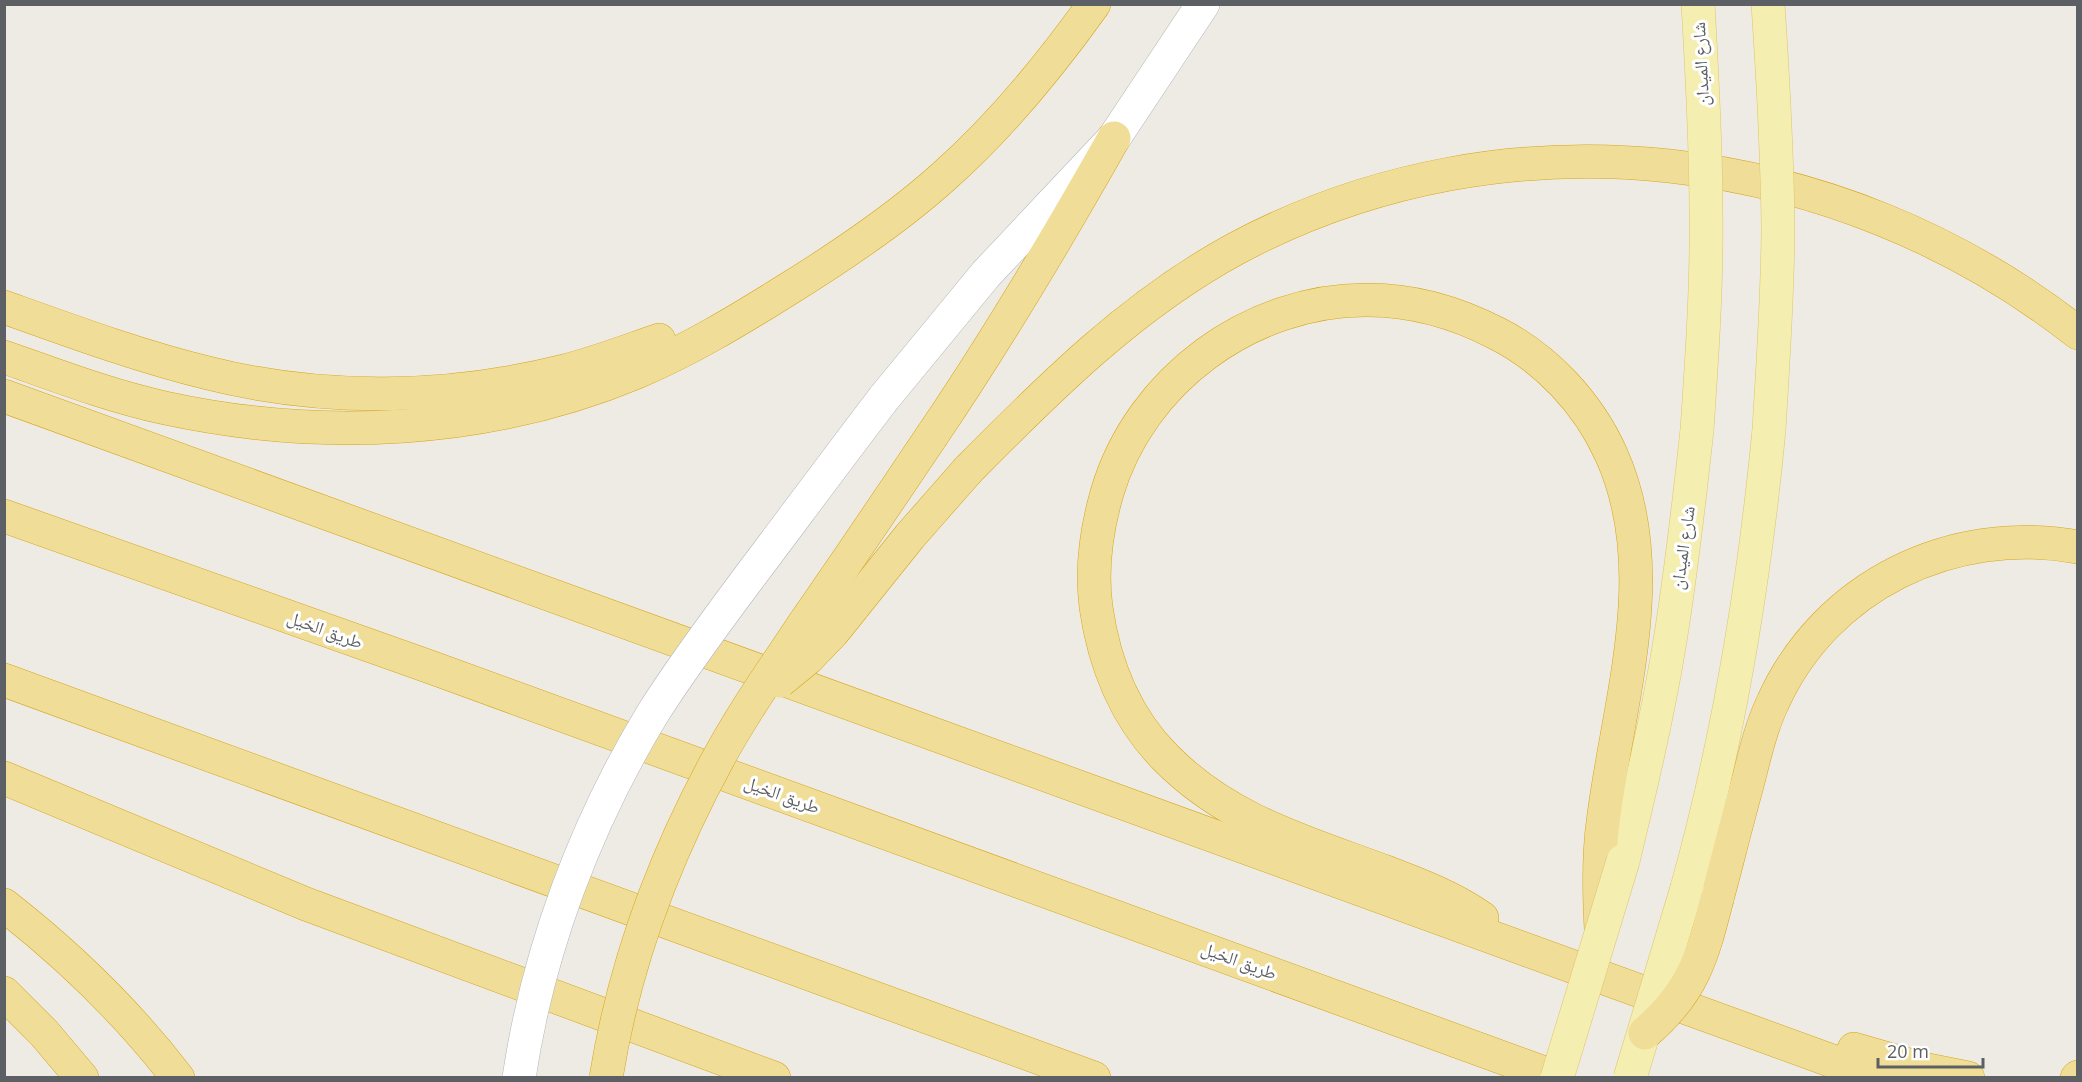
<svg xmlns="http://www.w3.org/2000/svg" width="2082" height="1082" font-family="'Open Sans','Noto Naskh Arabic',sans-serif">
<rect width="100%" height="100%" fill="#edebe4"/>
<g fill="none" stroke-linecap="round" stroke-linejoin="round">
<g stroke="#b3b6ba" stroke-width="34">
<polyline id="secondary" points="884,398 986,274 1114,138 1203,4"/>
</g>
<g stroke="#e0c56a" stroke-width="34">
<g id="primary">
<path d="M 1623,861 C 1640,790 1657,719 1669,647 C 1681,575 1689,503 1697,430"/>
<path d="M 1687,888 C 1729,738 1754,585 1769,430"/>
</g>
</g>
<g stroke="#d6a51b" stroke-width="34">
<g id="motorway">
<path d="M 4,307 C 71,331 139,356 208,373 C 323,402 448,400 564,371 C 596,363 627,351 659,340"/>
<path d="M 4,357 C 58,376 110,396 165,408 C 322,442 489,434 637,372 C 689,350 737,321 785,291 C 840,257 894,221 942,178 C 1000,127 1049,67 1094,4"/>
<polyline points="4,396 1879,1078"/>
<path d="M 933,434 C 998,338 1057,239 1114,138"/>
<path d="M 968,470 C 1050,387 1133,304 1237,248 C 1508,104 1839,145 2078,333"/>
<polyline points="4,516 433,668 1558,1078"/>
<polyline points="4,680 1094,1078"/>
<polyline points="4,778 306,904 774,1078"/>
<path d="M 1717,899 C 1727,862 1736,825 1746,789 C 1754,759 1760,729 1773,702 C 1826,585 1953,524 2078,547"/>
<path d="M 4,905 C 68,955 128,1013 178,1078"/>
<path d="M 1482,918 C 1452,897 1420,885 1386,872 C 1306,842 1228,821 1166,758 C 1126,718 1104,664 1096,607 C 1091,569 1096,531 1107,493 C 1140,380 1251,299 1368,300 C 1413,300 1457,313 1496,333 C 1546,358 1588,403 1611,454 C 1664,571 1618,701 1603,822 C 1598,858 1599,893 1601,929"/>
<polyline points="4,993 44,1033 82,1078"/>
<polyline points="1854,1049 1923,1069 1968,1078"/>
<polyline points="2077,1078 2078,1077"/>
</g>
</g>
<use href="#secondary" stroke="#fff" stroke-width="33"/>
<use href="#primary" stroke="#f5eeb1" stroke-width="33"/>
<use href="#motorway" stroke="#f0de98" stroke-width="33"/>
<g stroke="#b3b6ba" stroke-width="34" stroke-linecap="butt">
<path id="secondary-bridge" d="M 519,1078 C 538,950 586,823 653,713 C 682,667 715,623 747,580 C 793,519 838,458 884,398"/>
</g>
<g stroke="#e0c56a" stroke-width="34" stroke-linecap="butt">
<g id="primary-bridge">
<path d="M 1768,4 C 1773,78 1777,151 1778,224 C 1778,293 1773,361 1769,430"/>
<path d="M 1697,430 C 1702,357 1707,284 1706,211 C 1706,142 1702,73 1698,4"/>
<polyline points="1557,1078 1623,861"/>
<polyline points="1630,1078 1687,888"/>
</g>
</g>
<g stroke="#d6a51b" stroke-width="34" stroke-linecap="butt">
<g id="motorway-bridge">
<polyline points="780,681 808,658 833,632 910,536 968,470"/>
<path d="M 1645,1033 C 1693,992 1702,958 1717,899"/>
<path d="M 606,1078 C 624,965 664,858 718,759 C 743,712 774,669 803,625 C 847,562 890,498 933,434"/>
</g>
</g>
<use href="#secondary-bridge" stroke="#fff" stroke-width="33"/>
<use href="#primary-bridge" stroke="#f5eeb1" stroke-width="33"/>
<use href="#motorway-bridge" stroke="#f0de98" stroke-width="33"/>
</g>
<g text-anchor="middle" stroke-width="6" stroke-linejoin="round" paint-order="stroke">
<g font-size="18" fill="#5c5f63" stroke="#fff">
<text transform="translate(1701 64) rotate(-93)" y="6">شارع الميدان</text>
<text transform="translate(1683 548) rotate(-82)" y="6">شارع الميدان</text>
<text transform="translate(325 630) rotate(20)" y="6">طريق الخيل</text>
<text transform="translate(782 795) rotate(20)" y="6">طريق الخيل</text>
<text transform="translate(1239 961) rotate(20)" y="6">طريق الخيل</text>
</g>
</g>
<rect width="2082" height="1082" fill="none" stroke="#5c5f63" stroke-width="12"/>
<path d="M1878 1058v9h105v-9" fill="none" stroke="#5c5f63" stroke-width="3"/>
<text x="1887" y="1058" font-size="18" fill="#5c5f63" stroke="#ffffff" stroke-width="4.5" paint-order="stroke">20 m</text>
</svg>
